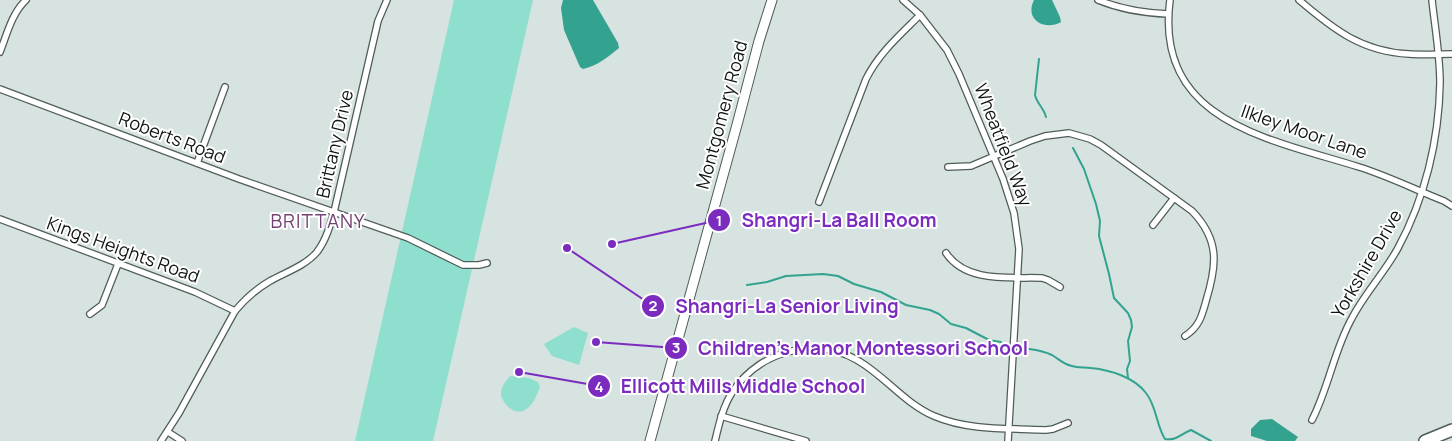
<svg xmlns="http://www.w3.org/2000/svg" width="1452" height="441" font-family="Manrope,sans-serif">
<rect width="100%" height="100%" fill="#d6e3e0"/>
<g fill="#8fdfce">
<polygon points="454,0 533,0 433,441 355,441"/>
<polygon points="574,327 588,333 579,365 552,356 544,344"/>
<path d="M 510,376 L 529,378 L 538,382 L 540,387 C 537,395 533,405 525,410 C 515,416 502,404 501,394 C 501,387 505,382 510,376 Z"/>
</g>
<g fill="#33a390">
<path d="M 563,0 L 593,0 L 618,43 L 619,48 C 608,57 597,66 583,69 L 580,67 L 564,30 L 561,8 Z"/>
<path d="M 1034,0 L 1052,0 L 1060,17 L 1061,22 C 1045,31 1024,20 1034,0 Z"/>
<polygon points="1272,419 1298,437 1295,441 1267,441 1251,436 1251,429 1260,420"/>
</g>
<g fill="none" stroke-linecap="round" stroke-linejoin="round">
<g stroke="#33a390" stroke-width="2">
<path d="M 1039,59 L 1035,95 C 1037,104 1044,108 1046,117"/>
<polyline points="1073,148 1084,169 1096,204 1100,221 1099,236 1109,274 1114,298 1128,313 1131,320 1132,327 1128,341 1130,361 1127,369 1128,378"/>
<polyline points="747,285 767,282 786,276 823,274 838,276 854,284 881,292 906,305 930,310 939,314 951,324 966,328 989,340 1001,342"/>
<path d="M 1029,349 C 1037,350 1044,351 1052,355 C 1059,359 1063,364 1072,366 C 1078,368 1085,367 1091,368 C 1110,370 1134,377 1146,393 C 1157,407 1156,425 1165,439 C 1177,441 1180,434 1191,430 L 1211,441"/>
</g>
<g stroke="#505c59" stroke-width="8">
<g id="minor">
<polyline points="903,0 920,15 947,50 959,74 1003,179 1014,213 1019,249 1008,441"/>
<path d="M 1098,0 C 1120,9 1144,13 1168,14"/>
<path d="M 1170,0 C 1154,122 1270,139 1359,167 C 1388,176 1416,190 1444,201 L 1452,206"/>
<path d="M 1299,0 C 1333,29 1362,52 1409,54 C 1423,55 1438,54 1452,54"/>
<path d="M 0,52 C 7,34 12,13 26,0"/>
<polyline points="0,89 239,179 408,238 463,265 479,265 487,263"/>
<polyline points="197,163 225,87"/>
<path d="M 948,167 L 971,166 L 1030,141 L 1045,136 L 1069,133 L 1090,139 L 1101,145 L 1192,211 C 1220,240 1217,265 1206,301 C 1202,316 1199,327 1185,336"/>
<path d="M 819,202 L 866,79 C 879,53 900,35 920,15"/>
<polyline points="0,219 195,292 235,311"/>
<polyline points="1153,225 1174,198"/>
<path d="M 946,253 C 966,283 1009,277 1042,278 L 1048,280 L 1060,287"/>
<polyline points="90,314 102,305 118,264"/>
<polyline points="721,416 806,441"/>
<path d="M 1312,420 C 1329,387 1334,350 1352,318 C 1365,293 1385,272 1398,248 C 1425,198 1439,140 1440,83 C 1440,55 1435,28 1432,0"/>
<polyline points="168,432 182,441"/>
<path d="M 161,441 L 179,413 L 235,311 C 245,299 256,289 270,281 C 286,272 305,266 317,252 C 326,240 330,226 334,212 L 378,21 L 387,0"/>
<path d="M 715,441 C 719,424 723,406 733,391 C 760,351 815,336 857,360 C 885,376 904,403 934,416 C 969,431 1009,428 1046,430 L 1053,429 L 1068,423"/>
</g>
</g>
<g stroke="#505c59" stroke-width="11">
<polyline id="secondary" points="650,441 738,121 759,41 772,0"/>
</g>
<g stroke="#505c59" stroke-width="14">
<polyline id="motorway" points="1425,441 1452,430"/>
</g>
<use href="#minor" stroke="#fff" stroke-width="5.5"/>
<use href="#secondary" stroke="#fff" stroke-width="9"/>
<use href="#motorway" stroke="#fff" stroke-width="11"/>
</g>
<g text-anchor="middle" stroke-width="4" stroke-linejoin="round" paint-order="stroke">
<g font-size="18" fill="#101514" stroke="#fff">
<text transform="translate(722 115) rotate(-75)" y="6">Montgomery Road</text>
<text transform="translate(1304 132) rotate(19)" y="6">Ilkley Moor Lane</text>
<text transform="translate(172 138) rotate(21)" y="6">Roberts Road</text>
<text transform="translate(335 144) rotate(-77)" y="6">Brittany Drive</text>
<text transform="translate(1003 145) rotate(69)" y="6">Wheatfield Way</text>
<text transform="translate(123 250) rotate(20)" y="6">Kings Heights Road</text>
<text transform="translate(1367 264) rotate(-60)" y="6">Yorkshire Drive</text>
</g>
<g font-size="19" letter-spacing="1" fill="#764273" stroke="#fff">
<text x="318" y="228">BRITTANY</text>
</g>
</g>
<path fill="none" stroke="#7b2cbf" stroke-width="2" d="M612 244L719 220M567 248L653 306M596 342L676 348M519 372L599 386"/>
<g fill="#7b2cbf" stroke="#fff" stroke-width="2">
<circle cx="612" cy="244" r="5"/>
<circle cx="567" cy="248" r="5"/>
<circle cx="596" cy="342" r="5"/>
<circle cx="519" cy="372" r="5"/>
<circle cx="719" cy="220" r="12"/>
<circle cx="653" cy="306" r="12"/>
<circle cx="676" cy="348" r="12"/>
<circle cx="599" cy="386" r="12"/>
</g>
<g font-size="15" text-anchor="middle" font-weight="bold" fill="#fff">
<text x="719" y="226">1</text>
<text x="653" y="311">2</text>
<text x="676" y="353">3</text>
<text x="599" y="392">4</text>
</g>
<g font-size="19" text-anchor="middle" font-weight="bold" fill="#7b2cbf" stroke="#fff" stroke-width="4" stroke-linejoin="round" paint-order="stroke">
<text x="839" y="227">Shangri-La Ball Room</text>
<text x="787" y="313">Shangri-La Senior Living</text>
<text x="863" y="355">Children's Manor Montessori School</text>
<text x="743" y="393">Ellicott Mills Middle School</text>
</g>
</svg>
